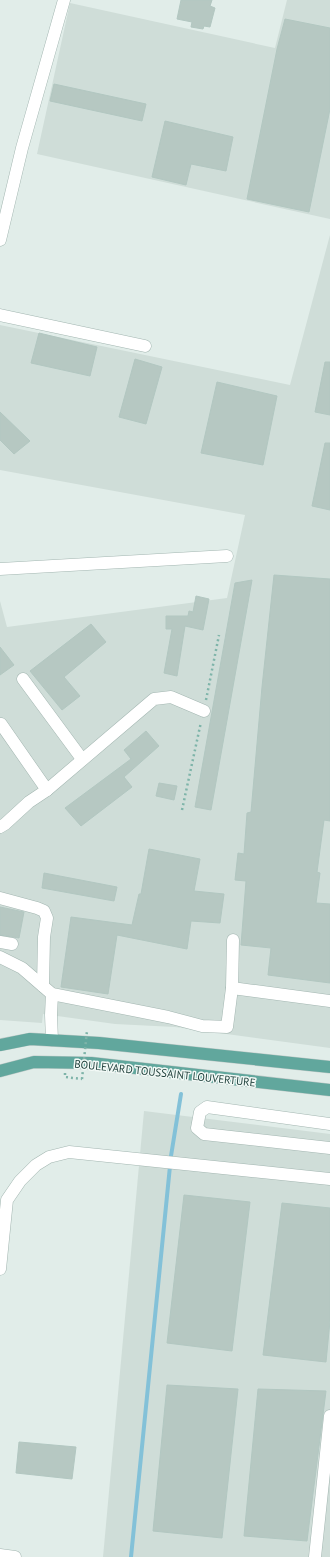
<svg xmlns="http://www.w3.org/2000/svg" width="330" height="1557" font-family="'PT Sans',sans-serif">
<rect width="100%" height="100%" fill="#e1ede9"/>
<g fill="#cfddd8">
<polygon points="287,0 330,0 330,219 37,154 70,3 275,48"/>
<polygon points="330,235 330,1048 175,1027 115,1024 43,1014 42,1023 0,1020 0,601 7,627 227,598 245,515 0,470 0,325 290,385"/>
<polygon points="144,1111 330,1134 330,1557 103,1557"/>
</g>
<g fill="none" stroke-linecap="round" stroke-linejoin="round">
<polyline stroke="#83c1d8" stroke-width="4" points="131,1557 171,1156 181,1094"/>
</g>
<g fill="#b6c8c2" stroke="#b2c7c1">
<polygon points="181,0 212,0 210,6 215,8 210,27 204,26 203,29 191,27 192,22 177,19"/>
<polygon points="285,19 330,28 330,109 309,212 247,199 277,49"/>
<polygon points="54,84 146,104 142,121 50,101"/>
<polygon points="165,121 233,137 226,171 191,164 186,185 152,177"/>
<polygon points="39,333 97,347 90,376 31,363"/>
<polygon points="135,359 162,367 146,424 119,417"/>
<polygon points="325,362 330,362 330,415 315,412"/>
<polygon points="217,382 277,396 263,465 201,453"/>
<polygon points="0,412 30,441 14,454 0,440"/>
<polygon points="325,443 330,443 330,510 312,506"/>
<polygon points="274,575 330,579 330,821 324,820 317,872 320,873 316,903 330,904 330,983 268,975 271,948 241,945 246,881 235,880 238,853 244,854 247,813 251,812 262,687"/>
<polygon points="252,580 211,810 195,807 235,583"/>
<polygon points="196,596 209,599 203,630 185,626 177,676 164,673 172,629 166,629 166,616 188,616 189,611 193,612"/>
<polygon points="91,624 106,642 64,677 80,696 62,710 30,671"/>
<polygon points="0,647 14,665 0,675"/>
<polygon points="146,731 159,746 124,777 132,787 81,826 65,808 131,759 124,750"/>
<polygon points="159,783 177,786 174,800 156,796"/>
<polygon points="149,849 200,859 194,891 224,894 220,923 191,921 187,949 117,935 108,994 61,987 71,917 132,925 139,894 141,894"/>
<polygon points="44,873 117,887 114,901 42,888"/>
<polygon points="0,907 24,912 19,938 0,935"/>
<polygon points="184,1195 250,1202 232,1351 167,1343"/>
<polygon points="282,1203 330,1208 330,1321 326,1362 263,1355"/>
<polygon points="167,1385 238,1389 222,1538 153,1531"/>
<polygon points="258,1389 326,1391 307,1541 244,1536"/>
<polygon points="19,1442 76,1447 72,1479 16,1473"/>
</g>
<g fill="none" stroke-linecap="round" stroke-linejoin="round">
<g stroke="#a3b6b1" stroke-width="13">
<g id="minor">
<polyline points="0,240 22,148 64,0"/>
<polyline points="0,315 145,346"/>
<polyline points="0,569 227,556"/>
<polyline points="23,679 82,759"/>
<polyline points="1,724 47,790"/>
<polyline points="0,827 5,824 29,802 47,790 154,699 171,697 204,711"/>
<polyline points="0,898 37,908 44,911 47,918 44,937 43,986"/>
<polyline points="0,942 12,944"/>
<polyline points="0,957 22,968 52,994 168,1017 202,1026 227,1027 232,988 233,940"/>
<polyline points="232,988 330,1001"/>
<polyline points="52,994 51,1015 52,1040"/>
<polyline points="330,1124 207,1107 200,1112 197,1128 204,1134 330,1148"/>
<polyline points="0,1269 7,1200 20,1181 36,1165 49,1157 69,1152 330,1179"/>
<polyline points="0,1555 15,1557"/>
<polyline points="315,1557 330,1416"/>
</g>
</g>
<g stroke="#c0cac8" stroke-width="13">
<g id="major">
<polyline points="0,1045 30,1039 99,1043 330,1067"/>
<polyline points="0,1071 34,1062 91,1063 330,1090"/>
</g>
</g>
<g stroke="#7eb4a9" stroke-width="2.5" stroke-dasharray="2 3" stroke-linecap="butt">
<polyline points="206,700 219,635"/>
<polyline points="182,810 201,722"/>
<polyline points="65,1073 65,1077 82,1079"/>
</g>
<use href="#minor" stroke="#fff" stroke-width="12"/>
<use href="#major" stroke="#61a79d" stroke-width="12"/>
<polyline stroke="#7eb4a9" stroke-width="2.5" stroke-dasharray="2 3" stroke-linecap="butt" points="82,1079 87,1031"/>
</g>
<g text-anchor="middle" stroke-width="3" stroke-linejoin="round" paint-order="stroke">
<g font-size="11" fill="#1f403b" stroke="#f2f9f6">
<text transform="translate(165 1073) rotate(6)" y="4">BOULEVARD TOUSSAINT LOUVERTURE</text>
</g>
</g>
</svg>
